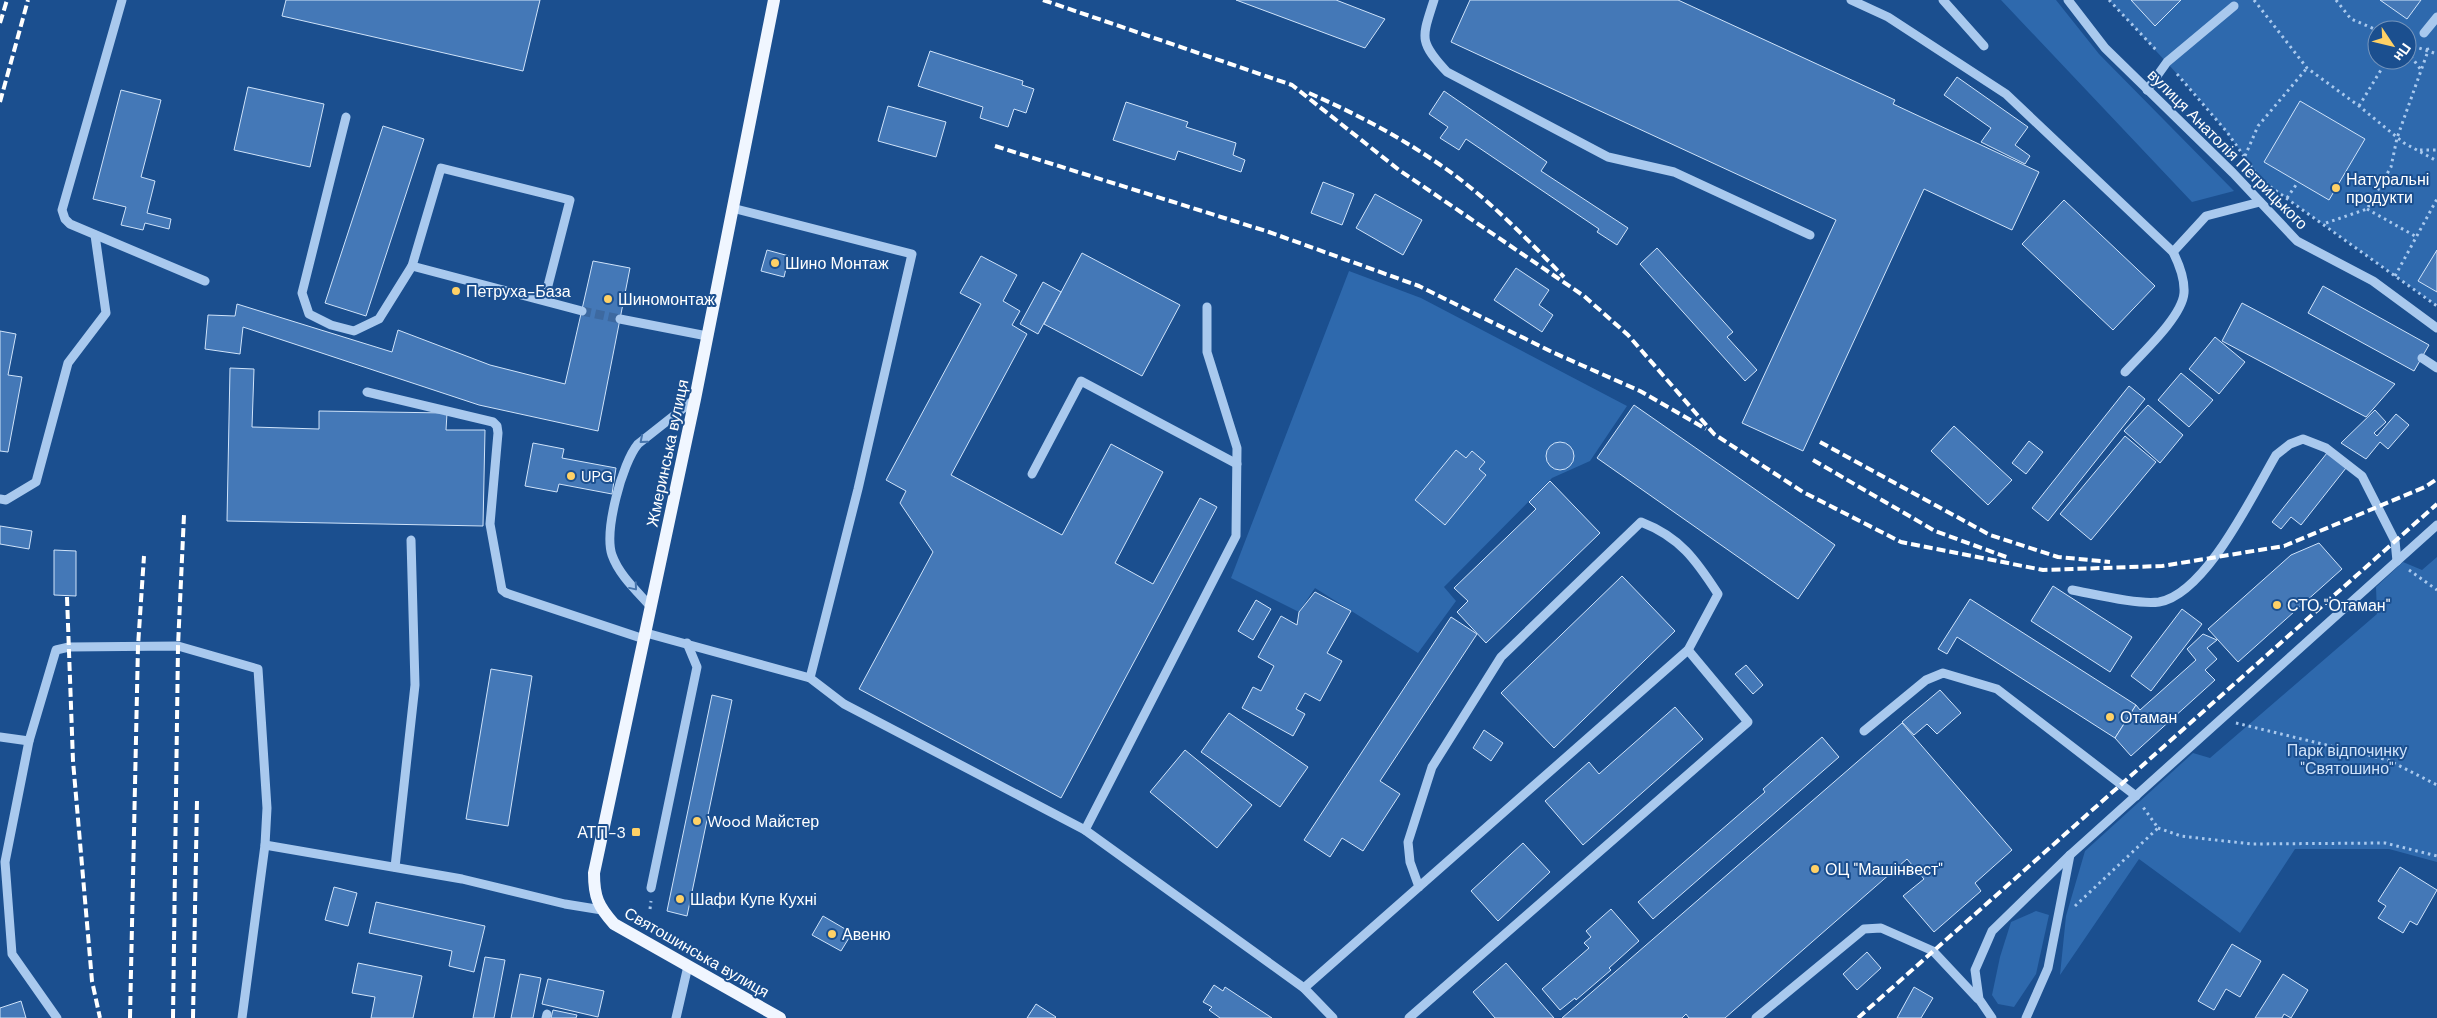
<svg xmlns="http://www.w3.org/2000/svg" width="2437" height="1018" font-family="'DM Sans',sans-serif">
<rect width="100%" height="100%" fill="#1b4f8f"/>
<g fill="#2e69ad" fill-rule="evenodd">
<polygon points="2001,0 2056,0 2099,54 2234,191 2192,202"/>
<path d="M 2109,0 L 2437,0 L 2437,306 L 2260,179 C 2218,114 2161,57 2109,0 ZM 2377,30 L 2407,30 L 2407,60 L 2377,60 Z"/>
<polygon points="1349,271 1421,298 1627,406 1590,461 1552,478 1444,587 1456,601 1418,653 1315,588 1299,612 1231,578"/>
<polygon points="2437,557 2437,862 2389,849 2295,849 2240,933 2139,859 2060,975 2066,916 2085,851 2193,753 2210,758 2377,614 2376,587 2403,562 2422,570"/>
<polygon points="2036,911 2049,915 2036,974 2014,1007 1998,1004 1992,995 2000,957 2011,922"/>
</g>
<g fill="#4478b7" stroke="#cfe3fa">
<polygon points="286,0 540,0 523,71 282,16"/>
<polygon points="1236,0 1336,0 1385,19 1365,48"/>
<polygon points="1470,0 1678,0 1895,100 1893,104 2039,172 2012,230 1924,189 1803,451 1742,423 1836,220 1451,42"/>
<polygon points="2131,0 2181,0 2155,26"/>
<polygon points="2380,0 2421,0 2407,19"/>
<polygon points="930,51 1023,81 1022,85 1034,89 1026,113 1014,109 1008,127 980,118 983,107 918,86"/>
<polygon points="1957,77 2028,127 2015,145 2030,156 2025,164 1981,142 1991,128 1944,95"/>
<polygon points="248,87 324,104 310,167 234,150"/>
<polygon points="121,90 161,100 141,177 155,181 147,213 171,219 169,229 145,223 143,230 121,225 126,207 93,199"/>
<polygon points="1444,91 1547,162 1541,171 1628,228 1617,245 1597,232 1599,229 1466,139 1459,150 1440,138 1448,127 1429,114"/>
<polygon points="2300,101 2365,139 2329,200 2264,162"/>
<polygon points="1126,102 1188,122 1186,127 1236,143 1233,155 1245,160 1241,172 1178,151 1175,160 1113,140"/>
<polygon points="888,106 946,122 936,157 878,141"/>
<polygon points="383,126 424,139 366,316 325,303"/>
<polygon points="1323,182 1354,194 1342,225 1311,213"/>
<polygon points="1375,194 1422,220 1403,255 1356,228"/>
<polygon points="2064,200 2155,286 2113,330 2022,244"/>
<polygon points="1657,248 1733,332 1727,337 1757,370 1745,381 1640,264"/>
<polygon points="767,250 789,256 784,277 761,271"/>
<polygon points="2437,250 2437,292 2418,281"/>
<polygon points="1082,253 1180,305 1142,376 1044,324"/>
<polygon points="981,256 1017,275 1003,301 1020,311 1012,325 1027,334 951,475 1062,535 1111,444 1163,472 1115,563 1153,584 1200,498 1217,507 1061,798 859,689 933,552 900,503 906,491 886,480 981,304 960,293"/>
<polygon points="593,261 630,268 598,431 479,405 243,327 240,354 205,349 208,315 235,316 237,304 392,352 398,330 490,365 565,384"/>
<polygon points="1516,268 1549,290 1539,305 1553,315 1542,332 1494,300"/>
<polygon points="1043,282 1061,292 1038,334 1020,324"/>
<polygon points="2323,286 2429,345 2414,371 2308,313"/>
<polygon points="2242,303 2395,384 2366,417 2222,341"/>
<polygon points="0,331 16,334 8,375 22,377 8,452 0,451"/>
<polygon points="2215,337 2245,362 2219,394 2189,369"/>
<polygon points="230,368 254,369 252,427 319,429 319,411 447,413 446,430 485,430 483,526 227,521"/>
<polygon points="2181,373 2213,400 2189,427 2158,400"/>
<polygon points="2129,386 2145,399 2048,521 2032,508"/>
<polygon points="1634,405 1835,545 1798,599 1597,458"/>
<polygon points="2148,405 2183,435 2160,463 2124,431"/>
<polygon points="2375,410 2386,422 2374,433 2377,436 2396,414 2409,425 2388,449 2380,442 2366,459 2341,443"/>
<polygon points="1954,426 2012,480 1988,505 1931,451"/>
<polygon points="2125,436 2156,462 2091,540 2060,514"/>
<polygon points="2029,441 2043,452 2026,474 2012,463"/>
<circle cx="1560" cy="456" r="14"/>
<polygon points="533,443 564,449 562,458 616,468 612,494 559,484 557,492 525,486"/>
<polygon points="1456,450 1466,458 1472,451 1485,462 1479,469 1486,475 1445,525 1415,500"/>
<polygon points="2327,453 2346,468 2301,525 2291,517 2281,529 2272,522"/>
<polygon points="1550,481 1600,533 1486,643 1457,612 1468,601 1454,588 1536,509 1529,502"/>
<polygon points="0,526 32,531 29,549 0,544"/>
<polygon points="2319,543 2342,569 2238,662 2208,629 2291,555"/>
<polygon points="54,550 76,551 76,596 54,595"/>
<polygon points="1622,576 1675,631 1554,748 1501,693"/>
<polygon points="2053,586 2132,637 2110,672 2031,621"/>
<polygon points="1315,592 1351,611 1327,653 1342,661 1320,701 1305,693 1296,709 1305,714 1293,736 1242,708 1253,687 1261,691 1274,666 1258,657 1281,616 1297,625 1299,612"/>
<polygon points="1970,599 2136,705 2115,738 1957,637 1947,654 1938,649"/>
<polygon points="1256,600 1271,609 1253,640 1238,631"/>
<polygon points="2182,609 2202,624 2151,691 2131,676"/>
<polygon points="1451,617 1477,634 1380,781 1400,794 1363,851 1342,838 1330,857 1304,840"/>
<polygon points="2203,634 2217,640 2207,648 2217,659 2205,670 2215,680 2131,756 2115,738 2136,705 2140,710 2196,660 2187,649"/>
<polygon points="1746,665 1763,685 1753,694 1735,674"/>
<polygon points="491,669 532,676 508,826 466,819"/>
<polygon points="1940,690 1961,713 1937,734 1927,724 1914,735 1902,722"/>
<polygon points="712,695 732,700 687,916 667,911"/>
<polygon points="1675,707 1703,739 1583,845 1545,801 1589,762 1599,774"/>
<polygon points="1229,713 1308,767 1280,807 1201,752"/>
<polygon points="1902,723 2012,850 1975,883 1981,891 1934,932 1903,896 1924,879 1907,859 1725,1018 1689,1018 1686,1014 1682,1018 1562,1018"/>
<polygon points="1484,730 1503,743 1491,761 1473,748"/>
<polygon points="1822,737 1839,757 1653,919 1638,902 1765,792 1763,789"/>
<polygon points="1185,750 1252,805 1217,848 1150,792"/>
<polygon points="1523,843 1550,872 1498,921 1471,891"/>
<polygon points="2400,867 2437,890 2417,925 2410,921 2403,933 2378,918 2386,906 2378,901"/>
<polygon points="334,887 357,893 348,926 325,920"/>
<polygon points="376,902 485,926 474,972 449,966 452,951 369,933"/>
<polygon points="1611,909 1639,941 1609,968 1611,970 1576,1000 1575,998 1560,1010 1542,989 1589,948 1584,943 1591,937 1586,931"/>
<polygon points="823,916 852,933 841,951 812,935"/>
<polygon points="2232,944 2261,961 2240,997 2226,989 2214,1010 2198,1001"/>
<polygon points="1867,952 1881,968 1857,990 1843,974"/>
<polygon points="485,957 505,960 494,1018 473,1018"/>
<polygon points="358,963 422,976 413,1018 371,1018 375,997 352,993"/>
<polygon points="1506,963 1554,1018 1495,1018 1473,992"/>
<polygon points="520,974 541,978 533,1018 511,1018"/>
<polygon points="2283,974 2308,990 2291,1018 2284,1014 2282,1018 2255,1018"/>
<polygon points="548,979 604,991 598,1017 542,1004"/>
<polygon points="1214,985 1223,991 1225,987 1272,1018 1220,1018 1209,1010 1212,1007 1203,1002"/>
<polygon points="1914,987 1933,998 1921,1018 1897,1018"/>
<polygon points="21,1001 26,1018 0,1018 0,1008"/>
<polygon points="1036,1004 1056,1017 1055,1018 1027,1018"/>
<polygon points="553,1010 577,1015 576,1018 551,1018"/>
</g>
<g fill="none" stroke-linecap="round" stroke-linejoin="round">
<polyline stroke="#3d69a0" stroke-width="9" stroke-dasharray="9 4.5" stroke-linecap="butt" points="582,311 620,319"/>
<g stroke="#a9c9ee" stroke-width="3" stroke-dasharray="2.5 4" stroke-linecap="butt">
<polyline points="2109,0 2158,52"/>
<polyline points="2254,0 2307,68 2359,106 2404,143 2437,161"/>
<polyline points="2336,0 2351,19 2377,30"/>
<polyline points="2407,44 2437,54"/>
<polyline points="2407,51 2421,70"/>
<polyline points="2177,74 2227,132 2257,175"/>
<polyline points="2359,106 2387,60"/>
<polyline points="2420,150 2437,150"/>
<polyline points="2245,156 2258,126 2307,68"/>
<polyline points="2265,183 2437,306"/>
<polyline points="2287,198 2298,182"/>
<polyline points="2367,209 2415,236"/>
<polyline points="2326,223 2367,209 2391,167 2397,138 2428,51 2427,45"/>
<polyline points="2395,276 2437,199"/>
<polyline points="2409,570 2437,590"/>
<polyline points="2236,723 2388,760 2437,785"/>
<polyline points="2158,828 2181,836 2251,844 2385,843 2437,856"/>
<polyline points="2075,906 2158,828 2143,807"/>
<polyline points="650,909 651,901"/>
</g>
<g stroke="#a9c9ee" stroke-width="9">
<polyline points="122,0 62,210 65,219 70,224 205,281"/>
<path d="M 1434,0 C 1422,38 1418,41 1447,72 L 1608,157 L 1674,172 L 1810,235"/>
<path d="M 1851,0 L 1888,17 L 2006,94 L 2173,252 C 2179,264 2185,278 2184,293 C 2182,317 2142,353 2125,372"/>
<polyline points="1943,0 1984,46"/>
<polyline points="2068,0 2105,48 2233,173 2297,241 2373,281 2437,328"/>
<polyline points="2424,33 2437,17"/>
<polyline points="2147,90 2167,62 2234,6"/>
<polyline points="346,117 302,293 309,314 331,325 354,331 379,319 412,266"/>
<polyline points="732,208 912,254 858,489 810,678"/>
<polyline points="2173,252 2206,216 2260,202"/>
<polyline points="544,301 570,200 441,168 412,266 582,311"/>
<polyline points="620,319 707,336"/>
<polyline points="2422,358 2437,368"/>
<polyline points="367,392 493,422 497,426 498,433 490,524 502,590 506,593 644,639"/>
<polyline points="1032,474 1081,381 1237,464"/>
<polyline points="0,499 6,500 36,482 68,363 106,313 95,235"/>
<path d="M 2072,590 C 2094,594 2138,605 2159,602 C 2206,594 2253,494 2276,455 L 2290,444 L 2303,439 L 2326,448 L 2362,476 L 2395,541 L 2397,561"/>
<path d="M 651,607 C 637,591 619,575 612,555 C 604,531 622,463 638,444 L 695,399"/>
<polyline points="646,633 810,678 844,704 1085,830 1304,988 1333,1018"/>
<polyline points="1864,731 1926,680 1943,673 1997,689 2136,796"/>
<polyline points="0,737 29,741"/>
<polyline points="1085,830 1236,536 1237,448 1207,352 1207,307"/>
<polyline points="265,845 462,879 565,904 602,910"/>
<polyline points="395,867 415,685 411,540"/>
<polyline points="651,888 697,667 687,643"/>
<path d="M 1304,988 L 1688,650 L 1718,594 C 1696,560 1680,537 1641,522 L 1501,657 L 1432,767 L 1408,842 L 1410,862 L 1419,887"/>
<polyline points="57,1018 12,954 5,862 29,741 56,650 69,647 178,646 258,669 267,808 265,845 242,1018"/>
<polyline points="546,1018 547,1014"/>
<polyline points="676,1018 688,966"/>
<polyline points="1409,1018 1748,722 1688,650"/>
<polyline points="1756,1018 1864,929 1881,928 1933,951 1978,999"/>
<polyline points="1992,1018 1979,999 1975,970 1992,931 2070,855 2437,525"/>
<polyline points="2026,1018 2048,968 2070,855"/>
</g>
<path stroke="#f0f6ff" stroke-width="12" d="M 774,0 L 695,399 L 594,873 C 594,897 598,906 614,924 L 780,1018"/>
<g stroke="#fff" stroke-width="4" stroke-dasharray="9 4" stroke-linecap="butt">
<polyline points="1043,0 1292,85 1399,170 1584,296 1628,335 1714,434 1803,492 1901,542 2043,570 2162,566 2284,546 2425,487 2437,479"/>
<polyline points="0,23 7,0"/>
<path d="M 1309,93 C 1354,113 1395,134 1436,162 C 1483,193 1525,237 1564,277"/>
<polyline points="0,102 28,0"/>
<polyline points="995,146 1269,232 1419,286 1552,352 1640,391 1706,429"/>
<polyline points="1820,442 1990,535 2058,557 2110,562"/>
<polyline points="1813,460 1935,531 2009,558"/>
<polyline points="67,597 73,761 92,981 100,1018"/>
<polyline points="130,1018 138,646 144,556"/>
<polyline points="173,1018 178,646 184,515"/>
<polyline points="193,1018 197,800"/>
<polyline points="1858,1018 2437,504"/>
</g>
</g>
<defs><path id="oneway-chevron" d="M-2-3.5L2.5 0L-2 3.5" fill="none" stroke-width="1.6" stroke-linecap="round" stroke-linejoin="round" transform="scale(1.25)"/></defs>
<g stroke="#4674ac">
<use href="#oneway-chevron" transform="translate(643 440) rotate(140)"/>
<use href="#oneway-chevron" transform="translate(634 587) rotate(50)"/>
</g>
<g fill="#ffd166" stroke="#1b4f8f" stroke-width="2">
<circle cx="2336" cy="188" r="5"/>
<circle cx="775" cy="263" r="5"/>
<circle cx="456" cy="291" r="5"/>
<circle cx="608" cy="299" r="5"/>
<circle cx="571" cy="476" r="5"/>
<circle cx="2277" cy="605" r="5"/>
<circle cx="2110" cy="717" r="5"/>
<circle cx="697" cy="821" r="5"/>
<rect x="631" y="827" width="10" height="10" rx="2.5"/>
<circle cx="1815" cy="869" r="5"/>
<circle cx="680" cy="899" r="5"/>
<circle cx="832" cy="934" r="5"/>
</g>
<g text-anchor="middle" stroke-width="4" stroke-linejoin="round" paint-order="stroke">
<g font-size="16" fill="#fff" stroke="#1b4f8f">
<text transform="translate(2228 149) rotate(45)" y="6">вулиця Анатолія Петрицького</text>
<text transform="translate(667 453) rotate(-78)" y="6">Жмеринська вулиця</text>
<text transform="translate(697 952) rotate(30)" y="6">Святошинська вулиця</text>
</g>
<g font-size="16" fill="#fff" stroke="#1b4f8f" text-anchor="start">
<text x="2346" y="185">Натуральні<tspan x="2346" dy="18">продукти</tspan></text>
<text x="785" y="269">Шино Монтаж</text>
<text x="466" y="297">Петруха-База</text>
<text x="618" y="305">Шиномонтаж</text>
<text x="581" y="482">UPG</text>
<text x="2287" y="611">СТО "Отаман"</text>
<text x="2120" y="723">Отаман</text>
<text x="707" y="827">Wood Майстер</text>
<text x="626" y="838" text-anchor="end">АТП-3</text>
<text x="1825" y="875">ОЦ "Машінвест"</text>
<text x="690" y="905">Шафи Купе Кухні</text>
<text x="842" y="940">Авеню</text>
</g>
<g font-size="16" fill="#cfe3fa" stroke="#1b4f8f">
<text x="2347" y="756">Парк відпочинку<tspan x="2347" dy="18">"Святошино"</tspan></text>
</g>
</g>
<g transform="translate(2392 45) rotate(125)"><circle r="24" fill="#1b4f8f" stroke="#7695bc"/>
<path d="M0-4L9 19L0 12L-9 19Z" fill="#ffd166"/>
<text y="-8" font-size="14" font-weight="bold" text-anchor="middle" fill="#ffffff">Пн</text>
</g>
</svg>
